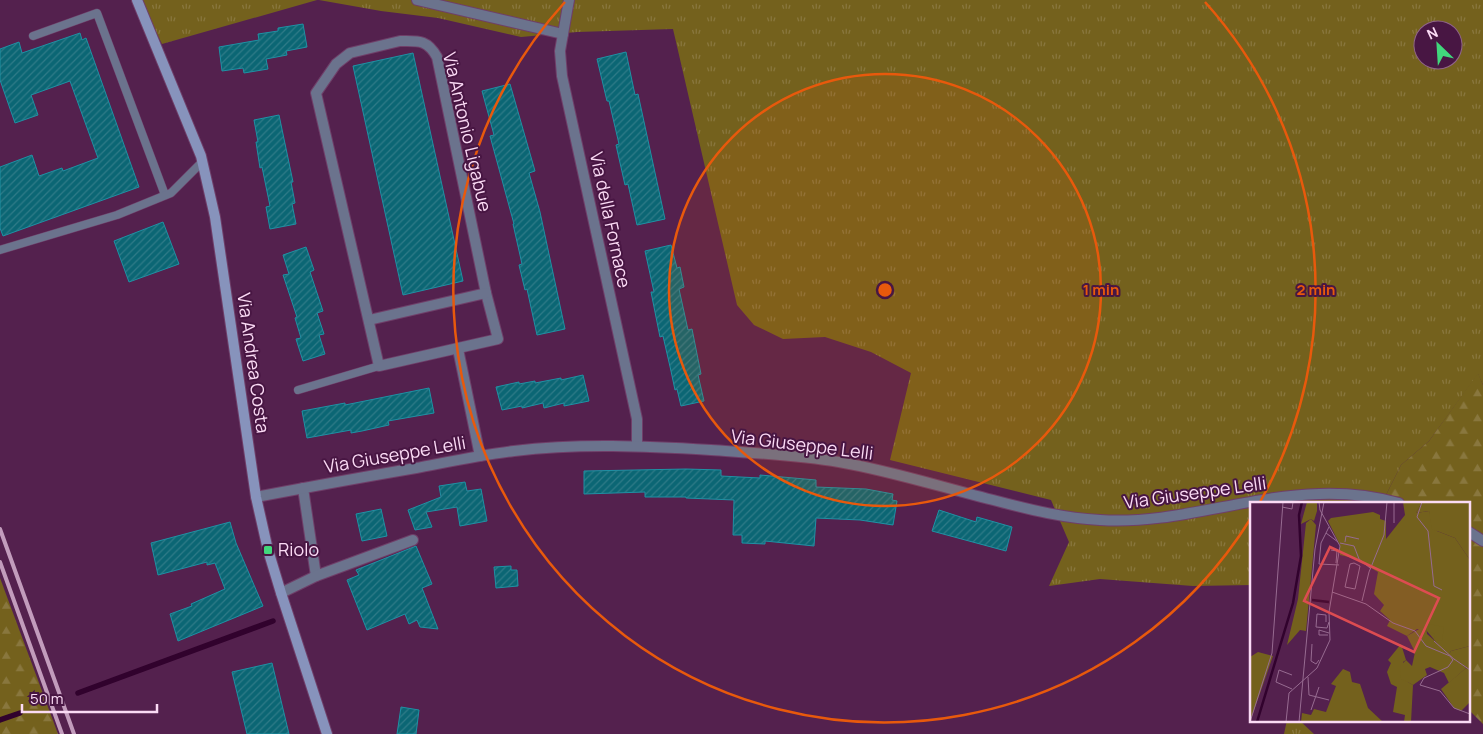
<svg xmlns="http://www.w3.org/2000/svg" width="1483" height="734" font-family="Manrope,sans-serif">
<defs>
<pattern id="grass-tufts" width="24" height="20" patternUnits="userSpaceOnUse" patternTransform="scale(1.25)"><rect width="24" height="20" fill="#74611d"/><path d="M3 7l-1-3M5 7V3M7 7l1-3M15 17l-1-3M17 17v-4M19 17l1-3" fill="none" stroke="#89773e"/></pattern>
<pattern id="forest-firs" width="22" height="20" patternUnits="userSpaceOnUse" patternTransform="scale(1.25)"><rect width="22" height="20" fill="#74611d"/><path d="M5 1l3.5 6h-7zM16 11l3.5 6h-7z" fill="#89773e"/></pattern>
<pattern id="building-hatch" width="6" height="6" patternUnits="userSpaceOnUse" patternTransform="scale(1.25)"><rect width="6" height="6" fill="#0b6674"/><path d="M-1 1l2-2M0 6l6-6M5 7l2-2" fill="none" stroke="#2f7b88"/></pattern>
</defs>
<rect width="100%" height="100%" fill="#54214e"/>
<g fill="url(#grass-tufts)" fill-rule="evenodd">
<polygon points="140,0 317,0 162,44"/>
<path d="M 319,0 L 1483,0 L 1483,385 L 1478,374 L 1429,441 L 1401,465 L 1382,503 L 1252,503 L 1252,585 L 1193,586 L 1100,579 L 1049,586 L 1069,542 L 1051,500 L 890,460 L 911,373 L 871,352 L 825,337 L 783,339 L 754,325 L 737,305 L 673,29 L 577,32 L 521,37 L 438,18 L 381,11 ZM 1423,30 L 1453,30 L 1453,60 L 1423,60 Z"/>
<polygon points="1287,720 1299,720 1314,734 1284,734"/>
</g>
<g fill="url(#forest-firs)">
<polygon points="1478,373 1483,385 1483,724 1469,710 1469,503 1382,503 1401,465 1429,441"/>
<polygon points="0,578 58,734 0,734"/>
</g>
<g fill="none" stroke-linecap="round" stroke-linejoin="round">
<g stroke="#31022d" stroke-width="5.5">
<polyline points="78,693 273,621"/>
<polyline points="0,720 20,713"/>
</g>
</g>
<g fill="url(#building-hatch)" stroke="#1f91a4">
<polygon points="303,24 307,47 286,51 287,55 266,59 268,69 244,73 243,68 222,71 219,47 259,40 258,34 278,31 278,28"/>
<polygon points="80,33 82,40 86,38 139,187 3,236 0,228 0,167 32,155 39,176 62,168 63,171 98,158 70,81 31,95 38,115 15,123 0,80 0,49 19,42 22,53"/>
<polygon points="626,52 635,95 638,94 665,219 637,225 628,184 625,185 616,145 619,144 609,101 607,101 597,59"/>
<polygon points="413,53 463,281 403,295 353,66"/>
<polygon points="510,84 535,171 529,173 540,212 565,329 537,335 527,289 525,290 519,265 522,264 513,224 514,224 490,136 494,135 482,91"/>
<polygon points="279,115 293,182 291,182 295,203 292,204 296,224 270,229 266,207 270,206 262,167 260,168 256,142 258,142 254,120"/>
<polygon points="163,222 179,264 129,282 114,241"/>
<polygon points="671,245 677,268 680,267 684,287 679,289 688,330 692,329 701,374 698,375 704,401 681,406 677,389 675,390 671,371 663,336 660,337 651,292 654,292 645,251"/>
<polygon points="306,247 314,270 310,272 323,311 317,313 324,334 319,335 325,354 303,361 296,339 301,338 295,318 297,317 283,275 289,274 283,255"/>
<polygon points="583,375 589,401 564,406 564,403 544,408 543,403 522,408 522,406 502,410 496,387 519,382 519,384 535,381 535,383 561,378 561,380"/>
<polygon points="429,388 434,413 388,421 389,425 362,431 351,433 351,430 307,438 302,411 345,403 345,405"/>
<polygon points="686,469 721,470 721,476 760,478 760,475 816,480 816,487 866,489 893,494 892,500 897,501 893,525 860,520 816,518 814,546 765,541 765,544 742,543 742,535 733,535 734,500 686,498 686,497 645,497 645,492 584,494 584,471"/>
<polygon points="465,482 467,491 481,489 487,521 460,526 457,507 426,512 432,527 415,530 408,510 441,497 439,486"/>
<polygon points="381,509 387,536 362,541 356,514"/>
<polygon points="939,510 976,522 977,517 1012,527 1006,551 932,531"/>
<polygon points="230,522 236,543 263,606 178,641 170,614 192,606 191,604 225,589 215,563 207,565 207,562 158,575 151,543"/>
<polygon points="416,546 432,584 422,588 438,629 420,627 417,620 409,624 405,614 367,630 347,580 359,575 356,570"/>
<polygon points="511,566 511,570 517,570 518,586 496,588 494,567"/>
<polygon points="272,663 289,734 247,734 232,672"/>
<polygon points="401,707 419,710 416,734 397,734"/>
</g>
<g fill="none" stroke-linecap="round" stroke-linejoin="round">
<g stroke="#6f3f69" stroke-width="9">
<g id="lane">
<polyline points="33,36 97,13 165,195"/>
<polyline points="0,250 117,215 171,193 202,162"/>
<polyline points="298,390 379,366"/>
</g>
</g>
<g stroke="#6f3f69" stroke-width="12">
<g id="street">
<polyline points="417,0 563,34"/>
<polyline points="569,0 560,51 562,76 637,419 637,446"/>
<path d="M 400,41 C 418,41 427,39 437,57 L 486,293 L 498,339 L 379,366 L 316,93 L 336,64 L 350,53 Z"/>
<polyline points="369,320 486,293"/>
<polyline points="458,349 480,456"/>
<polyline points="303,488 316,576"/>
<path d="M 256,497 C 309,487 363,477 416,468 C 448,462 481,455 514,451 C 579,443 646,446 711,450 C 754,453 797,455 839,462 C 892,471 944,488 997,501 C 1031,510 1064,518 1100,520 C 1174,525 1245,496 1319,494 C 1346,493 1373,496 1399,503"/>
<polyline points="1469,532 1483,541"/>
<polyline points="281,593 316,576 413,540"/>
</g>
</g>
<g stroke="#6f3f69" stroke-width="12">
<polyline id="secondary" points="137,0 201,156 215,217 256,497 268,550 281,593 327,734"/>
</g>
<use href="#lane" stroke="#6b738d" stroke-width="8"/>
<use href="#street" stroke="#6b738d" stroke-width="10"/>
<use href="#secondary" stroke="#8793bc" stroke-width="10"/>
<g stroke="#c29cbc" stroke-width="4">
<polyline points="0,529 74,734"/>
<polyline points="0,562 62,734"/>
</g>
</g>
<circle cx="885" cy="290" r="216" fill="#e8590c" fill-opacity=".12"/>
<g fill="none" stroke="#e8590c" stroke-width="2.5">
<circle cx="885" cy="290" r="216"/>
<path d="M1251 518A431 431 0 1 1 565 2M1205 2A431 431 0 0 1 1260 502"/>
</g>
<rect fill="#41d77c" stroke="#481643" stroke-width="2" x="263" y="545" width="10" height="10" rx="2.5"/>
<g text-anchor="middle" stroke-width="4" stroke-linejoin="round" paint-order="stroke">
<g font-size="18" fill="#fbdbf5" stroke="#481643">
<text transform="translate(467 132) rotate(77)" y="6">Via Antonio Ligabue</text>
<text transform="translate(610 220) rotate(78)" y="6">Via della Fornace</text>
<text transform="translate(253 363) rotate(82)" y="6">Via Andrea Costa</text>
<text transform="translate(802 445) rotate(7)" y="6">Via Giuseppe Lelli</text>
<text transform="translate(395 455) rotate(-10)" y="6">Via Giuseppe Lelli</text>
<text transform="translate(1195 493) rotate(-8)" y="6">Via Giuseppe Lelli</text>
</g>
<g font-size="18" fill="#fbdbf5" stroke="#481643" text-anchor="start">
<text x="278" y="556">Riolo</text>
</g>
</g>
<g transform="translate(1250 502)">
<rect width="220" height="220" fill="#54214e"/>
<path d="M 57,0 L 67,0 L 67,9 L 64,19 L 61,17 L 51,22 ZM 153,0 L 172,0 L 166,11 L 179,9 L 187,29 L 205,36 L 220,58 L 220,144 L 201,149 L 198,154 L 176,128 L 167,127 L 157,134 L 137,124 L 140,118 L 130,109 L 134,103 L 124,92 L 128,70 L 103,56 L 90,53 L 90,43 L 78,19 L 81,16 L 123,10 L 130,13 L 130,17 L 136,19 L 136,37 L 155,13 ZM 151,142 L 156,158 L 153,160 L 158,180 L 163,183 L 161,220 L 154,220 L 155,213 L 143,210 L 147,185 L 141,182 L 137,170 L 141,161 L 138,158 ZM 8,150 L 23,154 L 0,220 L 0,155 ZM 216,166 L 220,168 L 220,200 L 211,209 L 204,206 L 191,187 ZM 93,167 L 100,170 L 102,180 L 110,182 L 118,206 L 133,220 L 51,220 L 52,211 L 61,213 L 64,207 L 76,210 L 86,184 L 81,182 Z" fill="#74611d"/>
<path d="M 172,0 L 220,0 L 220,58 L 205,36 L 182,27 L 179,9 L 166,11 ZM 61,17 L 66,23 L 56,129 L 50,128 L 37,143 L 48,97 L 56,21 ZM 176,123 L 177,132 L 216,166 L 199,181 L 194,171 L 180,165 L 175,167 L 177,173 L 163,183 L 150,176 L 151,163 L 156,158 L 162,164 L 165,150 L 157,134 Z" fill="#74611d"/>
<path d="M 179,122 L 194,125 L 192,139 L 184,138 L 185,132 L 178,129 Z" fill="#74611d"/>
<path d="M 220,144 L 220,168 L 198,154 L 201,149 Z" fill="#74611d"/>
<path fill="none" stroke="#31022d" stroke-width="2.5" d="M 62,98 L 79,100M 7,220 L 43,101 L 51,54 L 49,13 L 52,0"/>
<path fill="none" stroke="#976b91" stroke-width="1" d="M 172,0 L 167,15 L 178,29 L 184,84 L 192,88M 32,5 L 42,7 L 43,0M 144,21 L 144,0M 79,25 L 71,41 L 69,62 L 89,63M 76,31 L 88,40M 95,40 L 96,34 L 109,37M 90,41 L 104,44 L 109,57 L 120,66M 81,48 L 87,49 L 86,61M 104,61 L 110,64 L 105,87 L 95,85 L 100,62 ZM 82,90 L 116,102 L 143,121 L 165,129 L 176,144 L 200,154 L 203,158 L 198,165 L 174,176 L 170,183 L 190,189 L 204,206 L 220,212M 112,99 L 119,70 L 134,33 L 137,0M 76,120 L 76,113 L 67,112 L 66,125 L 77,126 L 79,120M 78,133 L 69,133 L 69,128 L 79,131M 184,139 L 205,158M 62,142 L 61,159 L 66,162 L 69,158M 204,157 L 220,168M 42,173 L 29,168 L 26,180 L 42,187M 58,175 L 59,193 L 79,198M 61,208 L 69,185M 0,220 L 22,151 L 33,0M 36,220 L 39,191 L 67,166 L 80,138 L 79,110 L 90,44 L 70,8 L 69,0M 49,220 L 65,47 L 74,0"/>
<path fill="#dd4c51" fill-opacity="0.15" stroke="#dd4c51" stroke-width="2.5" d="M 80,45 L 189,96 L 164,150 L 54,99 Z"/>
<rect width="220" height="220" fill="none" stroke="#fbdbf5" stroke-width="2.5"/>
</g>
<circle cx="885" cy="290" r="8" fill="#e8590c" stroke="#481643" stroke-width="2.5"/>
<g font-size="15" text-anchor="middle" font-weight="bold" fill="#e8590c" stroke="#481643" stroke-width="4" stroke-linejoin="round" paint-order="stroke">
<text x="1101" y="295">1 min</text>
<text x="1316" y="295">2 min</text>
</g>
<g transform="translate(1438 45) rotate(335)"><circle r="24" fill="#481643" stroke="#90658a"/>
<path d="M0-4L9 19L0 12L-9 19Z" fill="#41d77c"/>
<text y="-8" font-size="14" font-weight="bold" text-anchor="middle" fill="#fbdbf5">N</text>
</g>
<path d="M22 704v8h135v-8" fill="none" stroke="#fbdbf5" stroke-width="2.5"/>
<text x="30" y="704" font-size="15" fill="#fbdbf5" stroke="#481643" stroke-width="4" paint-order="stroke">50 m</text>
</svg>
